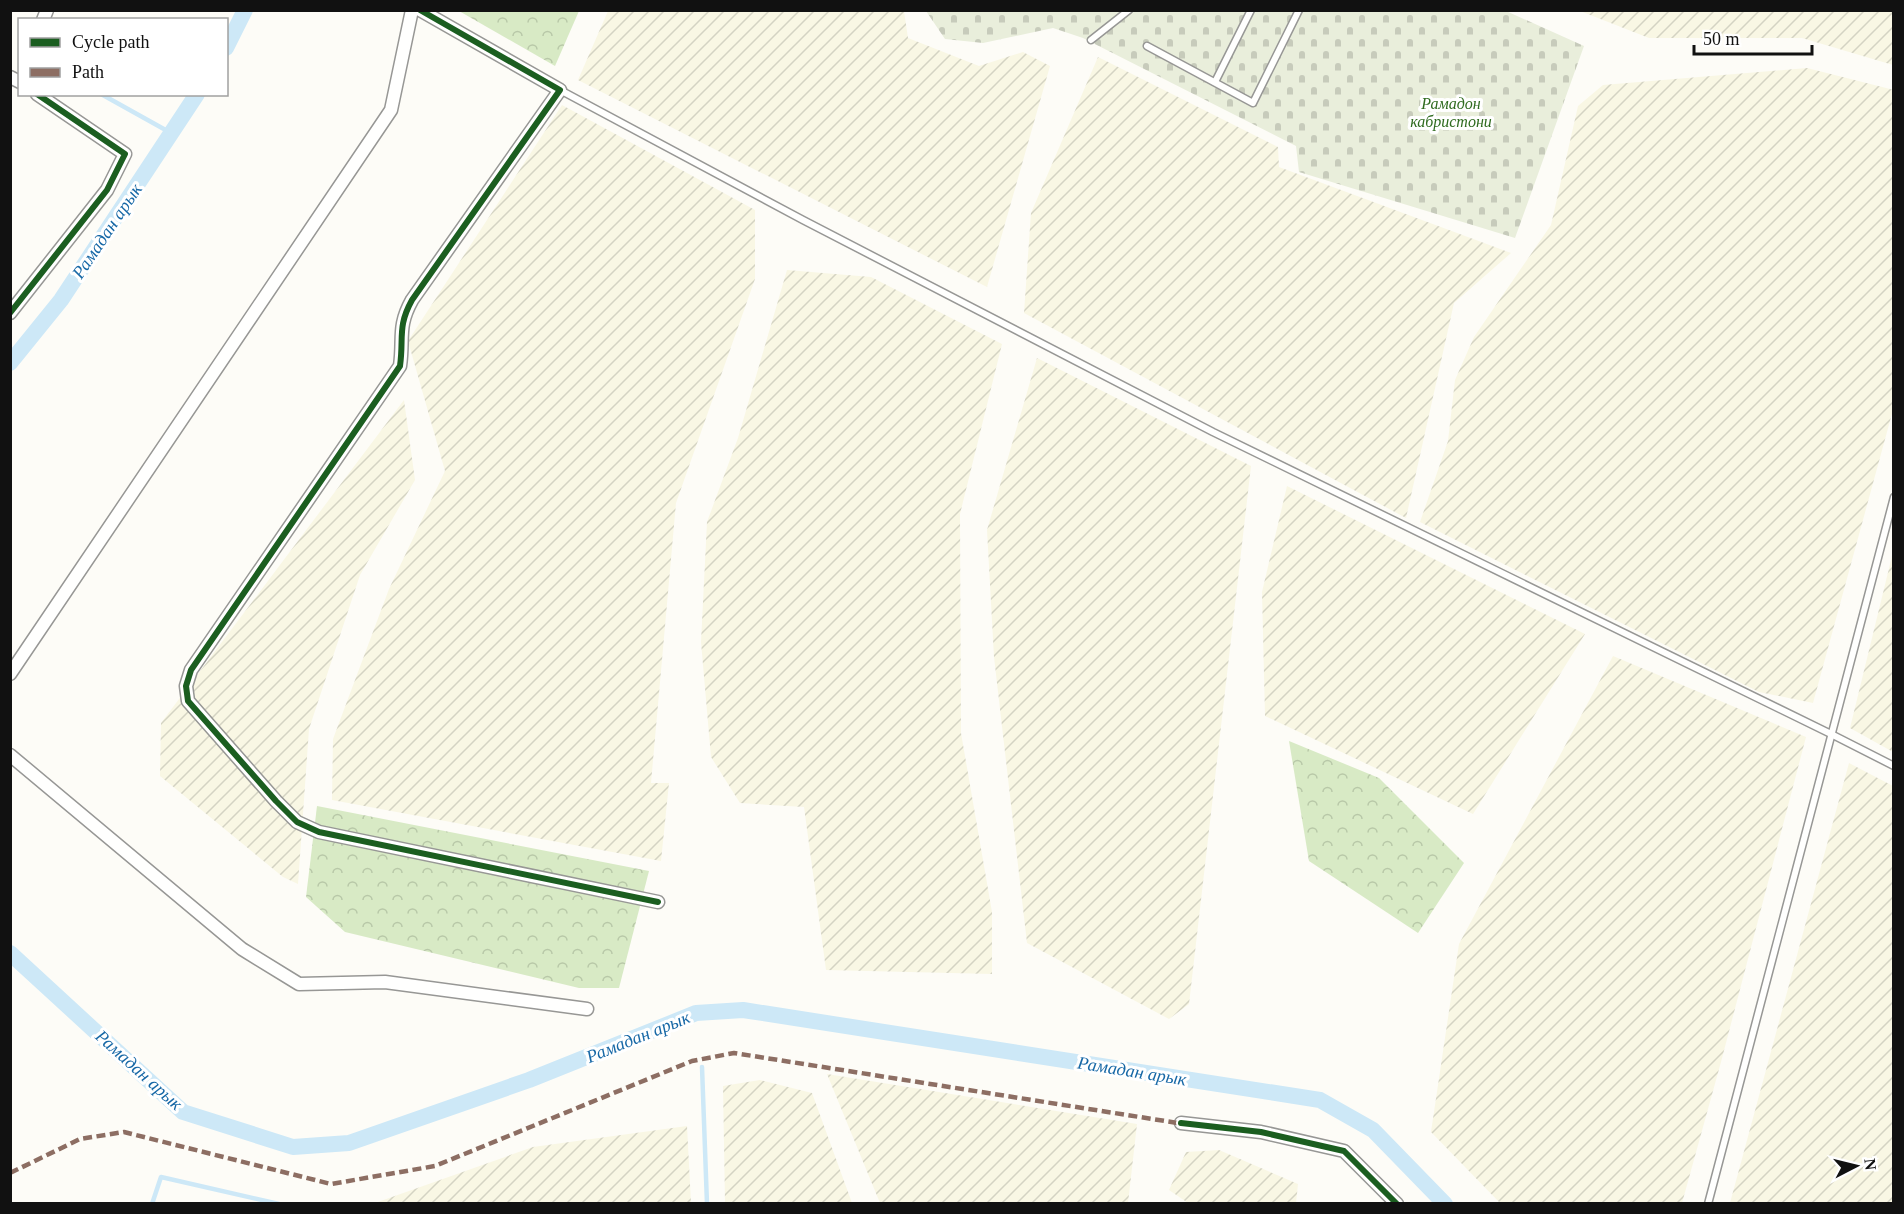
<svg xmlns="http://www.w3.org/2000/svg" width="1904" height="1214" font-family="'Times New Roman',serif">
<defs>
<pattern id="farmland-furrows" width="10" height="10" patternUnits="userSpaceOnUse" patternTransform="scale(1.5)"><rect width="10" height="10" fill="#f9f7e4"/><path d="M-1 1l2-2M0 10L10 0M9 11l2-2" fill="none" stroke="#d4d3c3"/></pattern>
<pattern id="forest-crowns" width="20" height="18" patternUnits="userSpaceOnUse" patternTransform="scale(1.5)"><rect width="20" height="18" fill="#d8eac5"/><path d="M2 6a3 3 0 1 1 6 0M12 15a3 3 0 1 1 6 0" fill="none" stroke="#b8c8a8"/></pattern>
<pattern id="cemetery-stones" width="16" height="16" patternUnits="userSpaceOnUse" patternTransform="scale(1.5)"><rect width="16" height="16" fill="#e9eedb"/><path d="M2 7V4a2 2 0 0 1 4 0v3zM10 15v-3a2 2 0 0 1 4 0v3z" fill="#c7cbbb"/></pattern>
</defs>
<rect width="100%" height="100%" fill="#fdfcf7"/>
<g fill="url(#farmland-furrows)">
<polygon points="608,11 904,11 908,38 979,66 1023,52 1050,66 987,287 578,80"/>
<polygon points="1580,11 1893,11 1893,65 1802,38 1649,38"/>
<polygon points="1098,57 1278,147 1279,167 1511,253 1454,303 1406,518 1024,313 1031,213"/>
<polygon points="1807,68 1894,90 1893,410 1813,703 1759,692 1420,522 1448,441 1455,380 1474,337 1551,225 1578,106 1603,85"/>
<polygon points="562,105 755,210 755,279 676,503 651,783 669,783 661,861 332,800 333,739 389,589 445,471 408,341"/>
<polygon points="787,270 871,277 1002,344 960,514 961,733 992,912 992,974 826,970 804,807 740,803 711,757 701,642 707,522 738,438"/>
<polygon points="1037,358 1251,466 1189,1004 1169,1019 1027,943 994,657 987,530"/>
<polygon points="404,400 415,480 360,575 309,729 298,884 283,877 160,776 161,723"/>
<polygon points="1287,486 1585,634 1473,814 1265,716 1262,592"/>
<polygon points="1893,552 1893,752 1850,728"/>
<polygon points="1613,656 1806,737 1721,1062 1682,1203 1500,1203 1431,1132 1459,944"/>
<polygon points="1849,763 1893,786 1893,1203 1730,1203"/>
<polygon points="827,1074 1137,1124 1128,1203 880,1203"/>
<polygon points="760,1080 812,1093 852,1203 725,1203 723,1086"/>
<polygon points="687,1126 691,1203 375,1203 533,1147"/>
<polygon points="1219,1150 1298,1184 1296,1203 1188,1203 1169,1190 1186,1152"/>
</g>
<g fill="url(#forest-crowns)">
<polygon points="459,11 579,11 555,66"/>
<polygon points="1289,741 1379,778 1464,863 1418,933 1309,861"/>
<polygon points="317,806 649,871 619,988 579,988 345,932 306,897"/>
</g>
<polygon fill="url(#cemetery-stones)" points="926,11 1506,11 1584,46 1515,238 1299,172 1296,146 1083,38 1053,28 983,43 945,39"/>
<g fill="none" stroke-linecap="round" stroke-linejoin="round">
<g stroke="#cde8f7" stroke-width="4.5">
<polyline points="101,94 171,133"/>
<polyline points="702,1067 707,1204"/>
<polyline points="152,1204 161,1177 279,1204"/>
</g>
<g stroke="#cde8f7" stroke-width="16">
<polyline points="226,48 245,10"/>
<polyline points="10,363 61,300 197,94"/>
<polyline points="10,953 183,1112 293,1147 349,1143 529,1080 696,1013 743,1010 1320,1100 1373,1130 1445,1204"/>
</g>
<g stroke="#979795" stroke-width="9">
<g id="service">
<polyline points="1091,40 1129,10"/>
<polyline points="1147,46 1253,103 1299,10"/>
<polyline points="1215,82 1251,10"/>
<polyline points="560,90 803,220 1213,432 1831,734 1894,766"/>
<polyline points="1708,1204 1894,497"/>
</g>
</g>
<g stroke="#979795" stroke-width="15">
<g id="minor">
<path d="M 420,10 L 560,90 L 412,300 C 397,327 404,338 400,366 L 191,670 L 186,686 L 188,701 L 276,801 L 297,822 L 319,832 L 658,902"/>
<polyline points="43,20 47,10"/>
<polyline points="10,77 20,82"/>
<polyline points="10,313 107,190 125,154 37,94"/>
<polyline points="10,674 391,110 412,10"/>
<polyline points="10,755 242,949 299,984 385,982 587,1009"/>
<polyline points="1181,1123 1261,1132 1344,1151 1397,1204"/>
</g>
</g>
<use href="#service" stroke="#fffffe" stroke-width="6"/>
<use href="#minor" stroke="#fffffe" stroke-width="12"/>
<polyline stroke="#8d6e63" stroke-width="4.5" stroke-dasharray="9 4.5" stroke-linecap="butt" points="10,1173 80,1139 124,1132 331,1184 435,1166 692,1061 734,1053 1184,1124"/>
<g stroke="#fff" stroke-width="10">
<g id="cycleway">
<path d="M 420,10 L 560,90 L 412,300 C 397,327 404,338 400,366 L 191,670 L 186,686 L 188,701 L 276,801 L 297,822 L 319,832 L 658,902"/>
<polyline points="10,313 107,190 125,154 37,94"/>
<polyline points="1181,1123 1261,1132 1344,1151 1397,1204"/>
</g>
</g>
<use href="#cycleway" stroke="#1b5e20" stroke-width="6"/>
</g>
<g text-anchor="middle" stroke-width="6" stroke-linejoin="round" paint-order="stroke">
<g font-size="16" font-style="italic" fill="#2f6b1f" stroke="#fff">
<text x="1451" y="109">Рамадон<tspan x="1451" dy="18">кабристони</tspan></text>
</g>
<g font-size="18" font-style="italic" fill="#1768a6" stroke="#fff">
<text transform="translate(107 231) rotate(-56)" y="6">Рамадан арык</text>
<text transform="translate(638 1037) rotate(-22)" y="6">Рамадан арык</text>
<text transform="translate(139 1070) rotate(42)" y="6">Рамадан арык</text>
<text transform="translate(1132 1071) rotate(9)" y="6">Рамадан арык</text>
</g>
</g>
<rect width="1904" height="1214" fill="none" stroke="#111111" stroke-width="24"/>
<rect x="18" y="18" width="210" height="78" fill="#ffffff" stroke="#a0a0a0" stroke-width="1.5"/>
<rect x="30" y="38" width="30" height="9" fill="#1b5e20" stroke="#a0a0a0" stroke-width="1.5"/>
<text x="72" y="48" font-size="18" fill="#111111">Cycle path</text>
<rect x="30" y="68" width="30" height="9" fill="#8d6e63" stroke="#a0a0a0" stroke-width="1.5"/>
<text x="72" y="78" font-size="18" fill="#111111">Path</text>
<g transform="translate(1856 1166) rotate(83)" stroke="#ffffff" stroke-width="4.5" paint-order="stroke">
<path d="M0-4.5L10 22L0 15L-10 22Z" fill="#111111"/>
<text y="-9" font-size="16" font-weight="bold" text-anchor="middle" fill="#111111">N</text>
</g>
<path d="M1694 45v9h118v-9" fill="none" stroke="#111111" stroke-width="3"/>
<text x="1703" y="45" font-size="18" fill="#111111" stroke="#ffffff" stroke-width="4.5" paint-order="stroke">50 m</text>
</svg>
